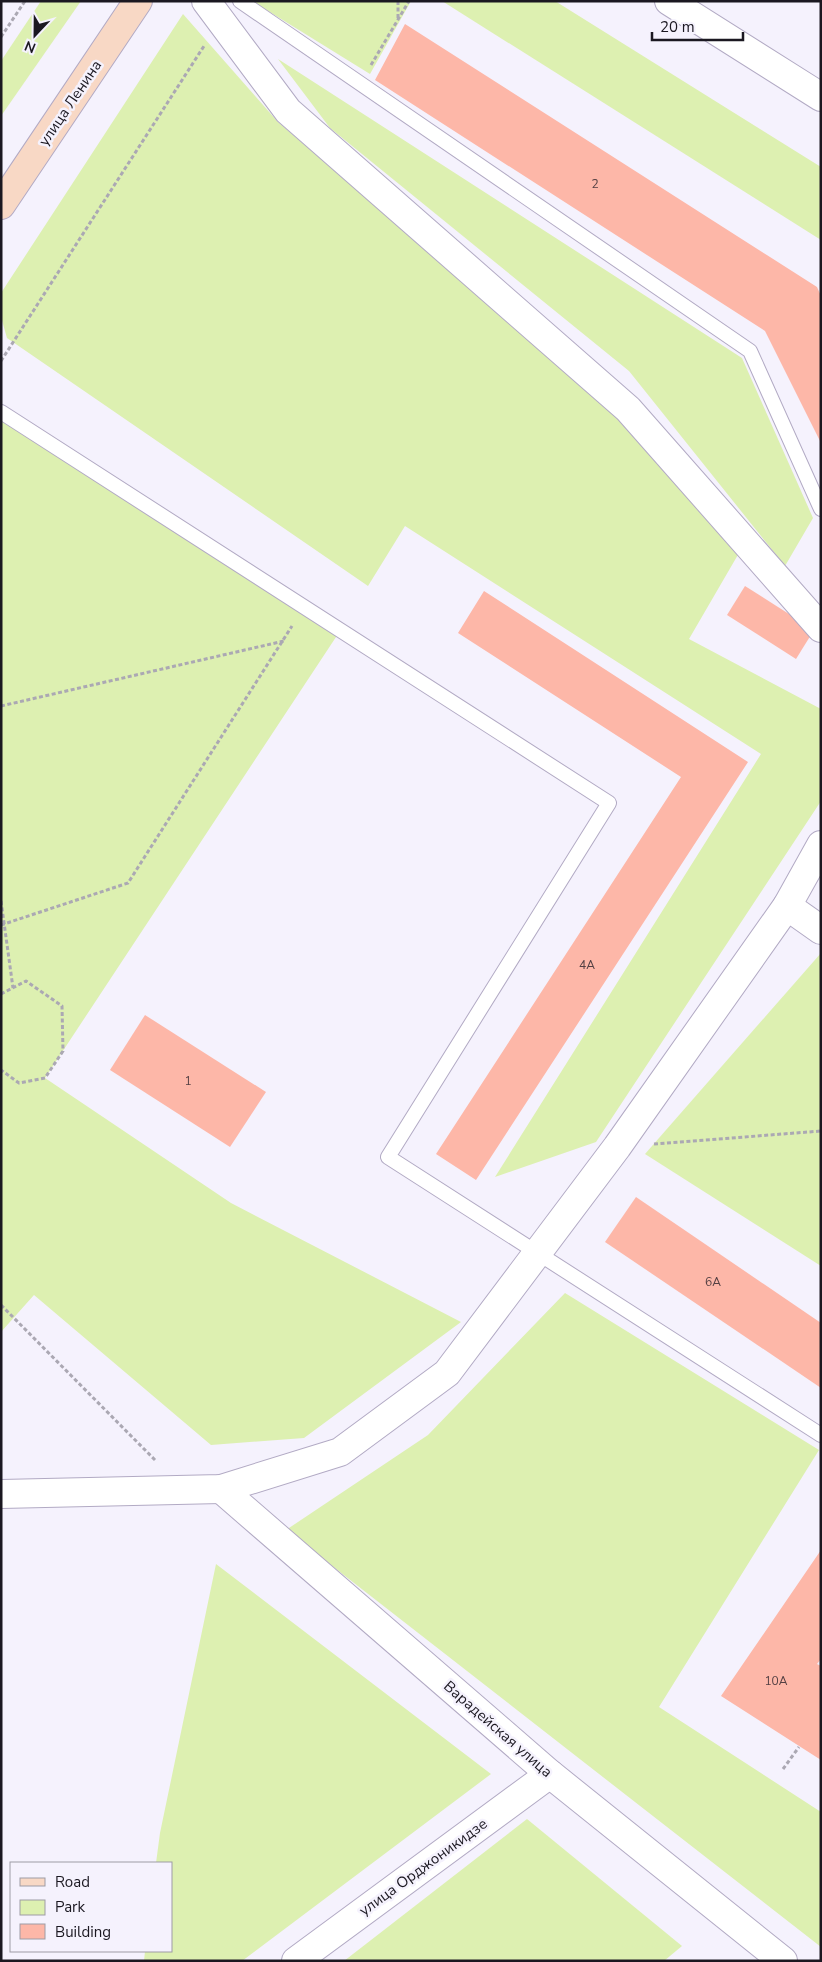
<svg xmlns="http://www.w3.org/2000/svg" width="822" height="1962" font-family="'Nunito Sans',sans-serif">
<rect width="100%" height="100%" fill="#f5f2fd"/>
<g fill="#ddf0b1">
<polygon points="41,1 81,1 1,116 1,61"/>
<polygon points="252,1 411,1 370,74"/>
<polygon points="442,1 555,1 821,167 821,240"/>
<polygon points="183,14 278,122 616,413 739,553 689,639 821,709 821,801 596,1142 495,1177 761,754 405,526 368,586 7,338 1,317 1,293"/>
<polygon points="278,59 742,358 813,518 785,566 629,371 330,128"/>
<polygon points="1,415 338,634 45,1078 231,1203 461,1322 304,1438 211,1445 34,1295 1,1332"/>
<polygon points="821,953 821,1266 645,1154"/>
<polygon points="565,1293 819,1450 659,1707 821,1812 821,1947 286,1530 428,1435"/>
<polygon points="216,1564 491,1774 242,1961 144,1961 145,1951 171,1951 171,1863 156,1863 160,1833"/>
<polygon points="527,1819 682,1946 664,1961 344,1961"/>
</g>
<g fill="#fdb7a8">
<polygon points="405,24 817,287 821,296 821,443 765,331 375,80"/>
<polygon points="745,586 814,630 796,659 727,615"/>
<polygon points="484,591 748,762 476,1180 436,1154 681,777 458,633"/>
<polygon points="145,1015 266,1092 230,1147 110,1070"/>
<polygon points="636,1197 821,1323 821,1388 605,1242"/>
<polygon points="821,1550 821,1659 817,1664 821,1666 821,1760 721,1696"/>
</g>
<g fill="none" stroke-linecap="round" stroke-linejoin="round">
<g stroke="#b2aac4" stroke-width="16">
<g id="service">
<polyline points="240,1 750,351 821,509"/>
<polyline points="1,412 609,803 388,1157 821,1435"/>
</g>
</g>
<g stroke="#b2aac4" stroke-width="30">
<g id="minor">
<polyline points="787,906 821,930"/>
<polyline points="221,1489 550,1774 783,1961"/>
<polyline points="296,1961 550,1774"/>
</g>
</g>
<g stroke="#b2aac4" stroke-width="30">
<g id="tertiary">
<polyline points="206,1 288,111 628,409 821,628"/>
<polyline points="669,1 821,97"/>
<polyline points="1,1494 221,1489 340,1452 447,1373 617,1147 787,906 821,845"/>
</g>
</g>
<g stroke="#b2aac4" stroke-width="30">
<polyline id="secondary" points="1,205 138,1"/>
</g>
<g stroke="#aba8b3" stroke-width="3" stroke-dasharray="4 2.5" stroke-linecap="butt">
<polyline points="398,18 398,1"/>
<polyline points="1,37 25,1"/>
<polyline points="371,65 409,1"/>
<polyline points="1,361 204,46"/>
<polyline points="1,706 284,641"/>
<polyline points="1,901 13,988"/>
<polyline points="1,925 128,883 292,626"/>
<polyline points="1,994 26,981 62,1006 63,1051 45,1078 19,1083 1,1070"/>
<polyline points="654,1144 821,1131"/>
<polyline points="1,1305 156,1461"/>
<polyline points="783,1769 799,1747"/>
</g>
<use href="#service" stroke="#fff" stroke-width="14"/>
<use href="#minor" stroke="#fff" stroke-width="28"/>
<use href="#tertiary" stroke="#fff" stroke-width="28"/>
<use href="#secondary" stroke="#f8d8c5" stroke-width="28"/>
</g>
<g text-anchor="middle" stroke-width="5" stroke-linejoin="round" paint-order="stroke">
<g font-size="12" fill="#544043">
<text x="595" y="188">2</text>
<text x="587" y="969">4А</text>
<text x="188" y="1085">1</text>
<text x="713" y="1286">6А</text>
<text x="776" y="1685">10А</text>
</g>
<g font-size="15" fill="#1b1821" stroke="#f5f2fd">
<text transform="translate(70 103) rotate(-56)" y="5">улица Ленина</text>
<text transform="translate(498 1729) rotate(41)" y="5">Варадейская улица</text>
<text transform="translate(423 1867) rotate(-36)" y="5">улица Орджоникидзе</text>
</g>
</g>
<rect width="822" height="1962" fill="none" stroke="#1b1821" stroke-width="5"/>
<rect x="10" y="1862" width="162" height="90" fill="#f5f2fd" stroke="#9e9ba5"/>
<rect x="20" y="1878" width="25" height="8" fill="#f8d8c5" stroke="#9e9ba5"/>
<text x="55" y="1887" font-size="15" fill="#1b1821">Road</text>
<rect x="20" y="1900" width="25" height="15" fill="#ddf0b1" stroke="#9e9ba5"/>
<text x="55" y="1912" font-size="15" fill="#1b1821">Park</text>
<rect x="20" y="1924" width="25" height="15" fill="#fdb7a8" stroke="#9e9ba5"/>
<text x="55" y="1937" font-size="15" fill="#1b1821">Building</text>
<g transform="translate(35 35) rotate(202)" stroke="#f5f2fd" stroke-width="4" paint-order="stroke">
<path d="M0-4L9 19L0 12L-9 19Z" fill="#1b1821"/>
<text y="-8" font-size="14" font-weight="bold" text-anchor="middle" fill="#1b1821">N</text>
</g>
<path d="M652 32v8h91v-8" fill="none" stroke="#1b1821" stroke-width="2.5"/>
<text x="660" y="32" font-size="15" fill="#1b1821" stroke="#f5f2fd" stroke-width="4" paint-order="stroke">20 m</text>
</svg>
